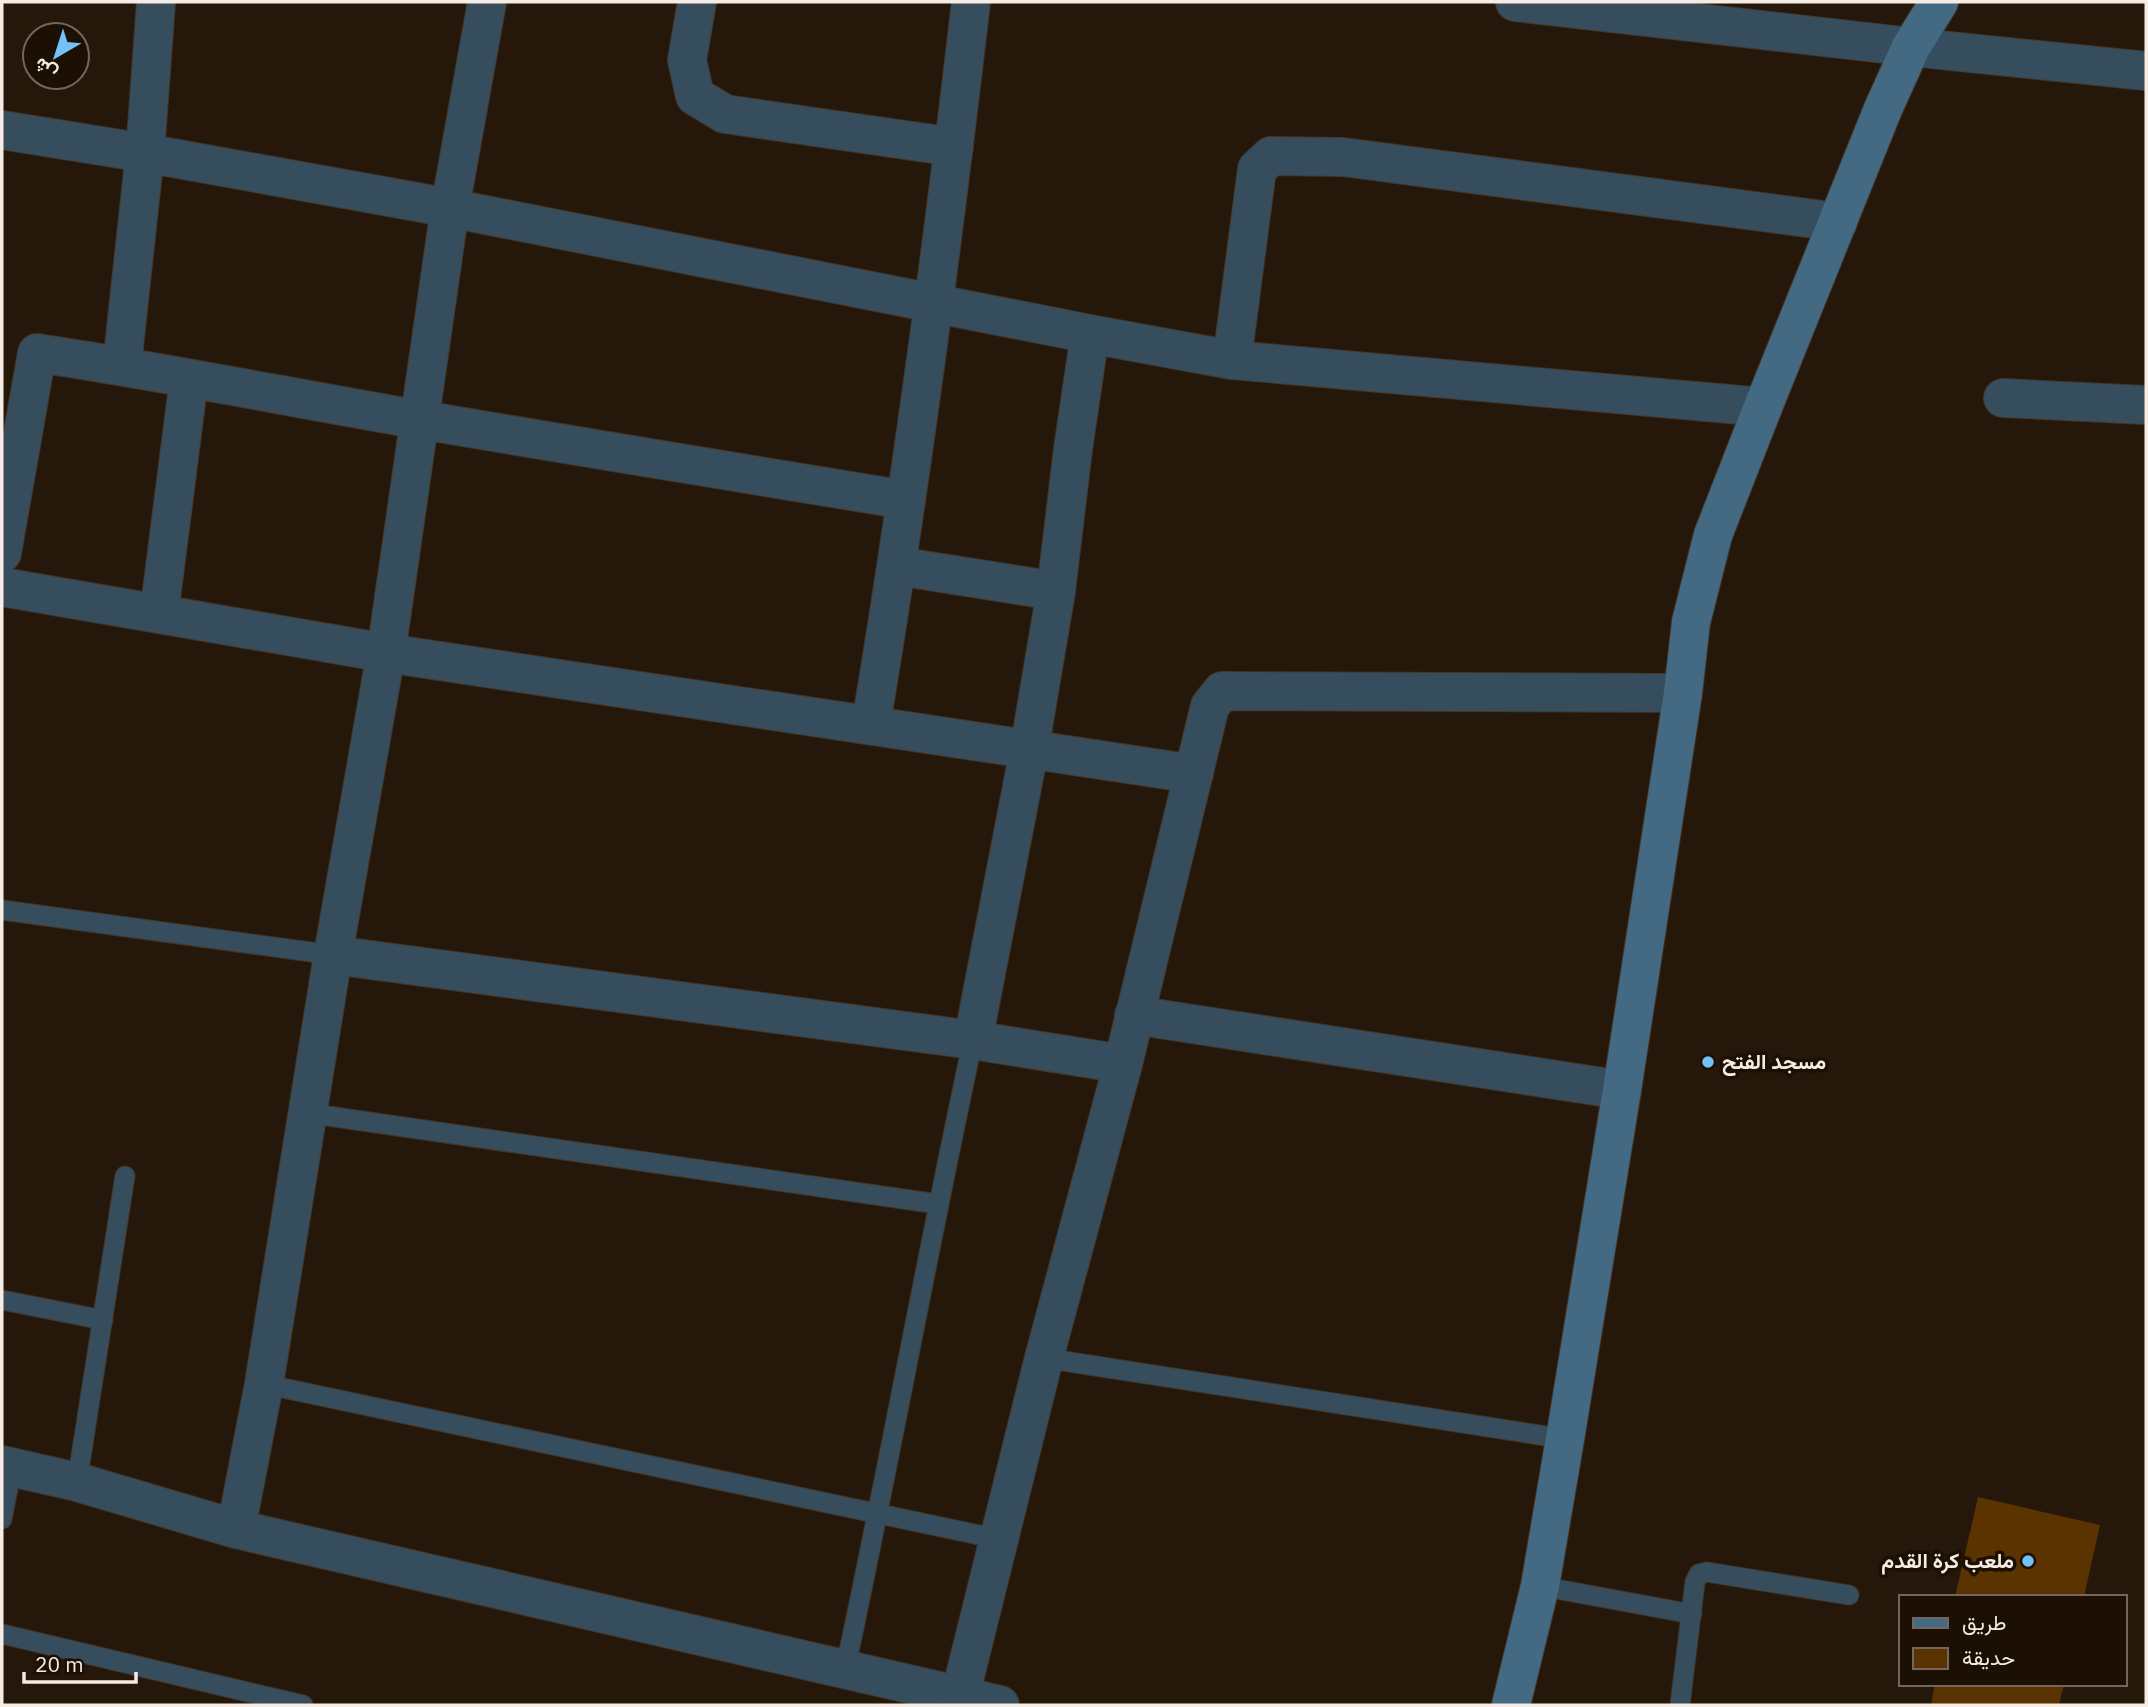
<svg xmlns="http://www.w3.org/2000/svg" width="2148" height="1707" font-family="'IBM Plex Sans',Vazirmatn,sans-serif">
<rect width="100%" height="100%" fill="#25180a"/>
<g fill="#5a3300">
<polygon points="1978,1497 2100,1525 2084,1597 1955,1597"/>
<polygon points="1935,1684 2064,1684 2059,1705 1931,1705"/>
</g>
<g fill="none" stroke-linecap="round" stroke-linejoin="round">
<g stroke="#423628" stroke-width="21">
<g id="lane">
<polyline points="2,910 333,955"/>
<polyline points="307,1113 938,1204"/>
<polyline points="2,1300 103,1320"/>
<polyline points="1044,1358 1565,1439"/>
<polyline points="264,1384 998,1539"/>
<polyline points="77,1482 125,1176"/>
<polyline points="2,1519 12,1468"/>
<polyline points="1540,1586 1692,1614"/>
<polyline points="2,1634 303,1705"/>
<path d="M 845,1670 C 890,1460 928,1249 973,1040"/>
<polyline points="1680,1705 1695,1582 1699,1574 1707,1572 1849,1595"/>
</g>
</g>
<g stroke="#423628" stroke-width="40">
<g id="street">
<polyline points="697,2 687,60 695,96 725,114 954,147"/>
<polyline points="1515,2 1911,47 2146,71"/>
<polyline points="2,130 145,153 450,208 1090,334 1232,360 1763,407"/>
<polyline points="1232,360 1257,169 1271,156 1343,157 1838,222"/>
<polyline points="122,365 145,153 156,2"/>
<polyline points="2003,398 2146,405"/>
<path d="M 2,553 L 37,353 C 158,371 278,395 398,416 C 567,445 737,472 906,500"/>
<polyline points="897,566 1056,591"/>
<polyline points="2,587 386,653 1194,774"/>
<polyline points="159,614 189,379"/>
<path d="M 871,724 C 911,484 943,243 971,2"/>
<polyline points="333,955 973,1040 1123,1064"/>
<polyline points="1134,1015 1622,1090"/>
<polyline points="973,1040 1029,751 1056,591 1073,449 1090,334"/>
<polyline points="2,1465 77,1482 236,1529 1000,1705"/>
<polyline points="236,1529 264,1384 333,955 386,653 450,208 487,2"/>
<polyline points="960,1696 1044,1358 1123,1064 1210,706 1222,691 1683,693"/>
</g>
</g>
<g stroke="#423628" stroke-width="40">
<polyline id="secondary" points="1511,1705 1540,1586 1565,1439 1622,1090 1683,693 1691,622 1713,535 1763,407 1883,109 1911,47 1939,2"/>
</g>
<use href="#lane" stroke="#364d5d" stroke-width="19"/>
<use href="#street" stroke="#364d5d" stroke-width="38"/>
<use href="#secondary" stroke="#436983" stroke-width="38"/>
</g>
<g fill="#73c1f5" stroke="#1c0f03" stroke-width="2.5">
<circle cx="1708" cy="1062" r="7"/>
<circle cx="2028" cy="1561" r="7"/>
</g>
<g text-anchor="middle" stroke-width="7" stroke-linejoin="round" paint-order="stroke">
<g font-size="21" font-weight="bold" fill="#f6ece3" stroke="#1c0f03" text-anchor="start">
<text x="1722" y="1069">مسجد الفتح</text>
<text x="2014" y="1568" text-anchor="end">ملعب كرة القدم</text>
</g>
</g>
<rect width="2148" height="1707" fill="none" stroke="#f6ece3" stroke-width="7"/>
<rect x="1899" y="1595" width="228" height="91" fill="#1c0f03" stroke="#73675d" stroke-width="2"/>
<rect x="1913" y="1618" width="35" height="10" fill="#436983" stroke="#73675d" stroke-width="2"/>
<text x="1962" y="1630" font-size="21" fill="#f6ece3">طريق</text>
<rect x="1913" y="1648" width="35" height="21" fill="#5a3300" stroke="#73675d" stroke-width="2"/>
<text x="1962" y="1665" font-size="21" fill="#f6ece3">حديقة</text>
<g transform="translate(56 56) rotate(219)"><circle r="33" fill="#1c0f03" stroke="#73675d" stroke-width="2"/>
<path d="M0-5L12 26L0 18L-12 26Z" fill="#73c1f5"/>
<text y="-10" font-size="19" font-weight="bold" text-anchor="middle" fill="#f6ece3">ش</text>
</g>
<path d="M24 1672v10h112v-10" fill="none" stroke="#f6ece3" stroke-width="3.5"/>
<text x="35" y="1672" font-size="21" fill="#f6ece3" stroke="#1c0f03" stroke-width="5" paint-order="stroke">20 m</text>
</svg>
